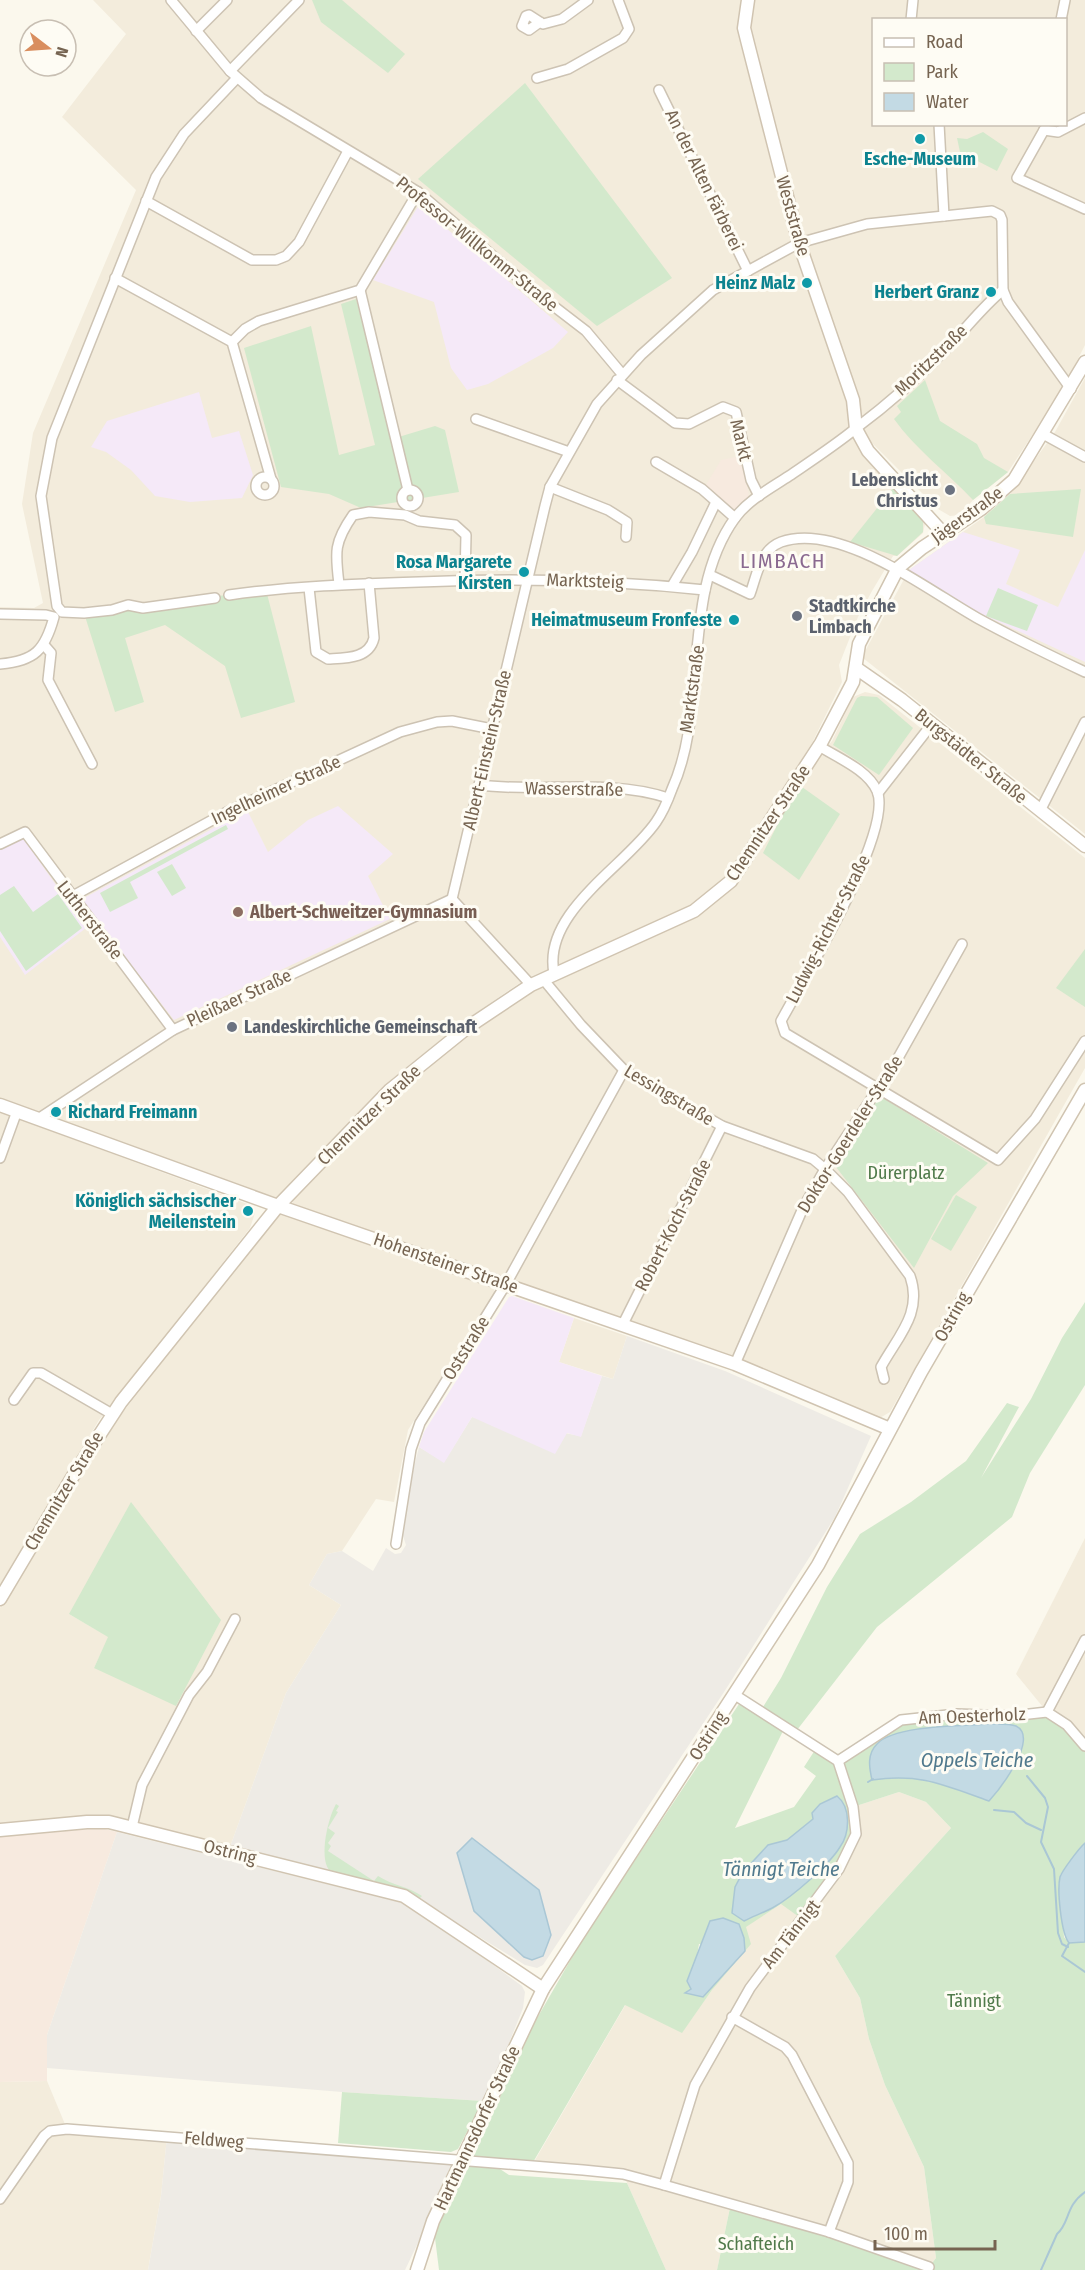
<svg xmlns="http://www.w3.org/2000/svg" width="1085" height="2270" font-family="'Fira Sans Condensed',sans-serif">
<rect width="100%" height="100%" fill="#fbf8ed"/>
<g fill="#f3ecdc" fill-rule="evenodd">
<polygon points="93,0 741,0 738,29 741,45 792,245 838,371 846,402 850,431 863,455 890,480 925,524 923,533 897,556 893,556 872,591 858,617 839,665 842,682 812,743 726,877 691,905 652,928 527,978 464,1021 393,1078 276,1199 0,1098 0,607 34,608 43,603 22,504 33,433 136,190 62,117 126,34"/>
<path d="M 751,0 L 1085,0 L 1085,345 L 1064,387 L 1008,472 L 973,500 L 960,515 L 950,516 L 938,509 L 871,442 L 862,429 L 802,241 L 748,29 ZM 874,20 L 1066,20 L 1066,124 L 874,124 Z"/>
<polygon points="1085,378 1085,834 863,658 863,655 909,570 984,517 1010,494 1055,432"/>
<polygon points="865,692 879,695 1085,858 1085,1068 890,1412 878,1419 731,1356 293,1204 291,1198 396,1090 449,1048 532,991 696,917 725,895 767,841 786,805 815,760 832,741 853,697"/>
<polygon points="0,1112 250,1205 255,1213 250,1228 99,1420 0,1585"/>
<path d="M 279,1213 L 493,1287 L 495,1293 L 408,1430 L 394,1502 L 376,1499 L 342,1551 L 327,1554 L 309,1585 L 341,1605 L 286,1693 L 230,1847 L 110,1816 L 87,1816 L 0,1824 L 0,1608 L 98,1444 ZM 69,1614 L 220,1621 L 94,1668 L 109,1637 Z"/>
<polygon points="574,1318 627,1336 613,1379 559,1362"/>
<polygon points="1085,1538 1085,1746 1047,1712 1016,1674"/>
<polygon points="899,1792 926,1802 951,1828 835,1956 860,1998 869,2039 885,2085 924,2167 936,2258 929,2267 731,2203 717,2270 666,2270 623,2174 531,2167 626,2004 682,2032 712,1990 745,1927 781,1904 853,1807"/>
<polygon points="47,2081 67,2129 167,2136 161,2196 148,2270 0,2270 0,2082"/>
</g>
<g fill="#f7eadf">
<polygon points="741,456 749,496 731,515 704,488 721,460"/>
<polygon points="101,1828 117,1832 47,2035 47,2081 0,2082 0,1836"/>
</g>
<g fill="#eeebe5">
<polygon points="627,1336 725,1371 871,1436 835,1517 724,1692 543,1965 537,1968 525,1965 406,1892 230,1847 286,1693 341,1605 309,1585 327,1554 342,1551 373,1571 386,1548 395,1554 401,1553 406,1545 402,1533 408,1491 419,1447 444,1462 472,1417 581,1436 602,1376 613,1379"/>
<polygon points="117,1832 399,1902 419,1910 522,1986 525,1992 523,2008 503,2058 483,2101 342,2092 47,2068 47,2035"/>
<polygon points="167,2136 308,2147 455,2165 405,2270 148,2270 161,2196"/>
</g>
<g fill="#f5e9f8">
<polygon points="419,205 568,332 553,348 488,384 467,390 451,368 434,302 373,280"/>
<polygon points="199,392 212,438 239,431 253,475 242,498 190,502 155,496 131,470 106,452 91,447 107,421"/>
<polygon points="963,532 1020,550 1006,584 1058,607 1085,550 1085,662 975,611 909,570"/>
<polygon points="338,806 393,854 368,876 390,919 174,1020 84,904 84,898 247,810 268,852 308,820"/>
<polygon points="23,838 86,928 25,975 0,937 0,849"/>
<polygon points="512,1296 574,1318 559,1362 602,1376 581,1437 567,1433 555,1454 472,1417 444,1463 419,1447 424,1432 509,1297"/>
</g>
<g fill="#d3e9cc" fill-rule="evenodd">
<polygon points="312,0 342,0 405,54 388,73 321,22"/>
<polygon points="525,83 672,278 597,326 418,179"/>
<polygon points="983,132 1008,149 997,171 960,152 957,138 967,139"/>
<polygon points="356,299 392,439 435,426 445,430 459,492 361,508 329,494 281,487 244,348 311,326 339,455 375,445 341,304"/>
<path d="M 925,380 L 940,421 L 977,444 L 984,458 L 1008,472 L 973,500 C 947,472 916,450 894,419 L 901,412 L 897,406 Z"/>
<polygon points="894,487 923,520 923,532 897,556 850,542"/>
<polygon points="1081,489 1073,537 986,524 984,517 1010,494"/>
<polygon points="998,588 1038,605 1027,631 986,616"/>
<polygon points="266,590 295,702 241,718 225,666 165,625 125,638 144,702 115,712 84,613"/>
<polygon points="861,696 877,697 913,728 879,775 833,745 857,698"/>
<polygon points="802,787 840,814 799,880 763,853 785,810"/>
<polygon points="226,825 228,829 130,882 138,898 110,912 100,893"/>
<polygon points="172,864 186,888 172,896 157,872"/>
<polygon points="14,886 33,912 58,894 82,928 26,971 0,931 0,895"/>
<polygon points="1085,949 1085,1007 1056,988"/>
<polygon points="878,1095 988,1163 953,1196 914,1268 836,1167"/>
<polygon points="956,1195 977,1207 951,1251 931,1239"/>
<polygon points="1085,1302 1085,1385 1030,1473 1012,1517 877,1627 797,1730 763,1707 781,1678 827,1587 860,1534 911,1502 966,1461 1007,1403 1019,1407 981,1478 1031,1399 1062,1338"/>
<polygon points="131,1502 221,1620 176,1706 94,1668 108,1637 69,1614"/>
<path d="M 739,1704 L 783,1731 L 735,1828 L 794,1807 L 816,1776 L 804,1767 L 815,1750 L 838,1761 L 901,1720 L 1047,1712 L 1085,1746 L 1085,1843 L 1060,1875 L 1060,1882 L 1064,1937 L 1069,1943 L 1085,1942 L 1085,2270 L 717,2270 L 731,2203 L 929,2267 L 936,2258 L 924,2167 L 885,2085 L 869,2039 L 860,1998 L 835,1956 L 951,1828 L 926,1802 L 899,1792 L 853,1807 L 852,1845 L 802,1919 L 781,1904 L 746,1927 L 751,1944 L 712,1990 L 682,2033 L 625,2005 L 532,2164 L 473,2156 L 532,2027 L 582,1940 ZM 1014,1768 L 989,1801 L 944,1784 L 899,1776 ZM 813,1819 L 775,1907 L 744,1921 L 768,1845 L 787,1840 ZM 699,1944 L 745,1951 L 723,1976 L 686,1993 L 691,1989 Z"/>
<path d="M 336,1804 L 339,1806 L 336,1811 L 338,1812 L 328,1828 L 335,1833 L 328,1843 L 331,1846 L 328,1851 L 374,1881 L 378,1876 C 392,1885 409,1887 422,1896 L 420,1898 L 329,1870 C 319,1856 328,1818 336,1804 Z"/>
<polygon points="342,2092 483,2101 458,2149 451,2152 338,2143"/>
<polygon points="467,2165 500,2169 509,2175 627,2183 666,2270 439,2270 434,2230"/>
</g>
<g fill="#c3dae4" stroke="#aac7d5" stroke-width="1.5">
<path d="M 988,1724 C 996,1724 1009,1723 1016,1726 C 1040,1738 999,1790 989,1801 C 944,1785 921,1773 872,1780 C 869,1767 867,1754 877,1744 C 894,1725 962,1726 988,1724 Z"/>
<path d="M 837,1796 C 851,1807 850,1833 840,1847 C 829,1865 792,1897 774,1907 C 765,1912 754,1916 744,1921 L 732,1913 L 735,1887 L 743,1872 L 768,1845 L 787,1840 L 813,1819 L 812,1813 L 820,1804 Z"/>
<polygon points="472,1838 539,1890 551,1935 543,1956 532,1960 524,1957 474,1911 457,1853"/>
<path d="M 1085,1843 L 1085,1942 L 1069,1943 C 1061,1933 1057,1890 1060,1877 C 1062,1871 1079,1848 1085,1843 Z"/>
<polygon points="723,1918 739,1924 744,1938 745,1951 703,1997 685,1993 691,1989 687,1981 710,1921"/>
</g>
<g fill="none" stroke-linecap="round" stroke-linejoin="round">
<g stroke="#aac7d5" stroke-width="2">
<polyline points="1027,1776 1045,1798 1048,1807 1041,1842 1054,1869 1058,1933 1062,1944 1068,1947"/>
<polyline points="868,1782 873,1779"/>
<polyline points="994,1810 1014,1812 1026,1823 1041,1830"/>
<polyline points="1069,1943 1062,1956 1085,1972"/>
<path d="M 1041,2270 L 1057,2234 C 1070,2223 1065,2206 1085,2192"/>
</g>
<g stroke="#cdc3b3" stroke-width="12">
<g id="street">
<polyline points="171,0 230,71 261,98 418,192 534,291 586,331 622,374"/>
<polyline points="911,20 913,0"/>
<polyline points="1061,20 1065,0"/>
<polyline points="540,22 529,30 522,26 526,16 529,15 543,24 562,19 588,0"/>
<polyline points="196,31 227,0"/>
<polyline points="230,71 299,0"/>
<polyline points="537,78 568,69 623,38 629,29 618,0"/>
<polyline points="659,90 748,271"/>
<polyline points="939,124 944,216"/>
<polyline points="1044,130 1017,178 1085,209"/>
<polyline points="1044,130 1058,132 1085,118"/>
<polyline points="146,201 252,260 276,260 286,256 299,242 348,151"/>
<polyline points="115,278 232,342 271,479"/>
<polyline points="360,290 408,490"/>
<polyline points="232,342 245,329 259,321 360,290 418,192"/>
<polyline points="617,380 675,423 689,424 723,407 736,412 751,480 759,496"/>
<polyline points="476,419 569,452"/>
<polyline points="1043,434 1085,457"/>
<polyline points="656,462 702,489 735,518"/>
<circle cx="265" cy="486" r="9"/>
<polyline points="550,487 608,510 627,522 626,537"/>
<circle cx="410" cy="498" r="8"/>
<path d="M 710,575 L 750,594 C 757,575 760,550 781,542 C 840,521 930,592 979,619 C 1014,638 1049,655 1085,672"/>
<path d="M 339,584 C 335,552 334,542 353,515 L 369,512 L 405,515 L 419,521 L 455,525 L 466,535 L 465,580"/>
<polyline points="672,586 692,552 716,502"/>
<path d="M 309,588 L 316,652 L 328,659 C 346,658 369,659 374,638 L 369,583"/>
<path d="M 229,595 C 292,586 355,584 419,582 C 515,578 609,580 705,590"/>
<polyline points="215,598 143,608 128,605 112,610 84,613 62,612 57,606 41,496 52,438 156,177 184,134 237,78"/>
<path d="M 0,614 L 46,615 L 54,617 C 45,650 35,661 0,664"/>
<polyline points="44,645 51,653 48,680 92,764"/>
<path d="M 819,746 C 838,758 868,770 877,791 C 894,831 803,980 781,1021 L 785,1033 L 998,1160 L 1035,1119 L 1085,1041"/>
<path d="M 480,785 C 542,793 607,778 668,798"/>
<polyline points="878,793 932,724"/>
<polyline points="1040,811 1085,722"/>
<polyline points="0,844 25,832 173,1030"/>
<polyline points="71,897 227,812 400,732 437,722 452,721 492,729"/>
<path d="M 554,973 C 542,912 626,866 656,822 C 663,812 668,800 672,789 C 709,708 680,594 735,518 C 748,500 771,488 789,476 C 811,461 834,446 855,429 C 887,405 919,377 947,348 C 966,329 982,307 1003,290"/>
<path d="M 543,979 L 581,1025 L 624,1070 L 722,1126 L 813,1159 L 825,1169 L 848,1192 L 910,1276 C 923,1313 898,1336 881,1367 L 884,1379"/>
<polyline points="531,985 452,899 545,506 550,487 597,404 641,355 713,290 799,243 867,224 992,211 1000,215 1002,220 1003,290 1008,302 1071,389"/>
<polyline points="38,1119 173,1030 452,899"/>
<polyline points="0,1158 17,1111"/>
<polyline points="623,1324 722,1126"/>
<polyline points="735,1364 803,1208 825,1169 898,1058 962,944"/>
<polyline points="14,1400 33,1373 41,1373 112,1414"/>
<polyline points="396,1544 411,1449 420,1423 506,1284 624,1070"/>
<polyline points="735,1695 838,1761 853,1807 856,1834 839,1869 750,1988 695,2085 664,2185 829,2232 929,2267"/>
<polyline points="1047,1712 1085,1640"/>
<polyline points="838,1761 901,1720 957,1714 1011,1716 1047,1712 1067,1725 1085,1746"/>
<polyline points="132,1827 142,1785 189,1695 207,1672 235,1619"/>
<polyline points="732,2017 785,2047 792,2055 848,2163 848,2182 829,2232"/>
<polyline points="0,2199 44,2136 50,2131 67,2129 583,2170 623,2174 664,2185"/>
</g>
</g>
<g stroke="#d0c4b1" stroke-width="15">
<g id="secondary">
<polyline points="748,0 744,28 748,44 799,243 853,400 856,429 868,451 943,533"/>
<polyline points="856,668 902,700 1085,846"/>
<polyline points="0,1105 278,1206 735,1364 890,1429"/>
<polyline points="0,1599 76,1471 121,1402 278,1206 390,1090 468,1027 531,985 694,911 731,881 821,743 853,682 859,644 898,568 922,548 981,509 1014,480 1085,362"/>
<polyline points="0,1830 87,1822 109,1822 404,1896 543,1989"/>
<polyline points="417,2270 433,2221 543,1989 818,1565 921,1372 1085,1090"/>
</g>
</g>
<use href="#street" stroke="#fff" stroke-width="9"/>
<use href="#secondary" stroke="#fff" stroke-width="12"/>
</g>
<g fill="#0f9aa8" stroke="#fefcf4" stroke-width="2">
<circle cx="920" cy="139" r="6"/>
<circle cx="807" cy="283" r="6"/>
<circle cx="991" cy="292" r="6"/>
<circle cx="524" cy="572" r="6"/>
<circle cx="734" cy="620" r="6"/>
<circle cx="56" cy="1112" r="6"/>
<circle cx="248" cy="1211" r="6"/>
</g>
<g fill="#6b7280" stroke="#fefcf4" stroke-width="2">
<circle cx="950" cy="490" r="6"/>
<circle cx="797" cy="616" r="6"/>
<circle cx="232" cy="1027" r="6"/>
</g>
<circle fill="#8d6e63" stroke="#fefcf4" stroke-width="2" cx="238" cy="912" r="6"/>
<g text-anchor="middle" stroke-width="6" stroke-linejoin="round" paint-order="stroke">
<g font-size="18" font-weight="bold" fill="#0d838f" stroke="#fefcf4" text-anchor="end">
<text x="920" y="165" text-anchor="middle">Esche-Museum</text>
<text x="795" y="289">Heinz Malz</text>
<text x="979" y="298">Herbert Granz</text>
<text x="512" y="568">Rosa Margarete<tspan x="512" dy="21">Kirsten</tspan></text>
<text x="722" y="626">Heimatmuseum Fronfeste</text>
<text x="68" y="1118" text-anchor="start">Richard Freimann</text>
<text x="236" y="1207">Königlich sächsischer<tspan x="236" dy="21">Meilenstein</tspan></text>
</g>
<g font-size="18" fill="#766451" stroke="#fefcf4">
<text transform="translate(704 180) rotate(64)" y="6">An der Alten Färberei</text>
<text transform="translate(793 216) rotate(74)" y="6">Weststraße</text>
<text transform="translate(477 244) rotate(39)" y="6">Professor-Willkomm-Straße</text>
<text transform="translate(931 360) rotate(-44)" y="6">Moritzstraße</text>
<text transform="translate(741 440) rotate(76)" y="6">Markt</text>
<text transform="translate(967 515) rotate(-36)" y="6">Jägerstraße</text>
<text transform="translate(585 581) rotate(2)" y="6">Marktsteig</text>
<text transform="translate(692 689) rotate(-82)" y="6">Marktstraße</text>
<text transform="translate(487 750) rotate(-77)" y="6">Albert-Einstein-Straße</text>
<text transform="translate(971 756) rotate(39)" y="6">Burgstädter Straße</text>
<text transform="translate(574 789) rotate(1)" y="6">Wasserstraße</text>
<text transform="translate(276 790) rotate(-25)" y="6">Ingelheimer Straße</text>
<text transform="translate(768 823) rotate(-56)" y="6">Chemnitzer Straße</text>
<text transform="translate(90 920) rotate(52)" y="6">Lutherstraße</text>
<text transform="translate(828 929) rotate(-63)" y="6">Ludwig-Richter-Straße</text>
<text transform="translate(239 998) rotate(-25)" y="6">Pleißaer Straße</text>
<text transform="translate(669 1095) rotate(31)" y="6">Lessingstraße</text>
<text transform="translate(369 1115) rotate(-44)" y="6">Chemnitzer Straße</text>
<text transform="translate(850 1134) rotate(-58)" y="6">Doktor-Goerdeler-Straße</text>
<text transform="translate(673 1225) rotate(-63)" y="6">Robert-Koch-Straße</text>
<text transform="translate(446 1263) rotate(19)" y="6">Hohensteiner Straße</text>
<text transform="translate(952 1317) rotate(-61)" y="6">Ostring</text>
<text transform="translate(466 1348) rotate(-58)" y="6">Oststraße</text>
<text transform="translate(64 1491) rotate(-59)" y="6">Chemnitzer Straße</text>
<text transform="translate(972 1716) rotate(-2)" y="6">Am Oesterholz</text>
<text transform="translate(708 1736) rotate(-57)" y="6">Ostring</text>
<text transform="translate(230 1852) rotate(14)" y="6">Ostring</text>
<text transform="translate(791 1934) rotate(-52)" y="6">Am Tännigt</text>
<text transform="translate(477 2128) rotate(-65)" y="6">Hartmannsdorfer Straße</text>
<text transform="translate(214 2140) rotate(5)" y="6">Feldweg</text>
</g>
<g font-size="18" font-weight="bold" fill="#5b616d" stroke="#fefcf4" text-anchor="start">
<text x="938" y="486" text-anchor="end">Lebenslicht<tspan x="938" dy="21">Christus</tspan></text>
<text x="809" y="612">Stadtkirche<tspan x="809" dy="21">Limbach</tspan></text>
<text x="244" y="1033">Landeskirchliche Gemeinschaft</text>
</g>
<g font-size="18" font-weight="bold" fill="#785e54" stroke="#fefcf4" text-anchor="start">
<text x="250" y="918">Albert-Schweitzer-Gymnasium</text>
</g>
<g font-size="18" fill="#507a4a" stroke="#fefcf4">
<text x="906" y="1179">Dürerplatz</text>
<text x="974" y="2007">Tännigt</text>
<text x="756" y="2250">Schafteich</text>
</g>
<g font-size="20" font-style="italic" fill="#50798d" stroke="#fefcf4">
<text x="977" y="1767">Oppels Teiche</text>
<text x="781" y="1876">Tännigt Teiche</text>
</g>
<g font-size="21" letter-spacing="1.5" fill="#8a6990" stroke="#fefcf4">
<text x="783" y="568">LIMBACH</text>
</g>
</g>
<rect x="872" y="18" width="195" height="108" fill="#fefcf4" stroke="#c8bfb3" stroke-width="1.5"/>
<rect x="884" y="38" width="30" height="9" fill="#ffffff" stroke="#c8bfb3" stroke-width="1.5"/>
<text x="926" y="48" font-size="18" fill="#766451">Road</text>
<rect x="884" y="63" width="30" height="18" fill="#d3e9cc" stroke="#c8bfb3" stroke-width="1.5"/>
<text x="926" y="78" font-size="18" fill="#766451">Park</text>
<rect x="884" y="93" width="30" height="18" fill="#c3dae4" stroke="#c8bfb3" stroke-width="1.5"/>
<text x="926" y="108" font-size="18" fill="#766451">Water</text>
<g transform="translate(48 48) rotate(107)"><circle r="28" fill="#fefcf4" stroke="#c8bfb3" stroke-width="1.5"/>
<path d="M0-4.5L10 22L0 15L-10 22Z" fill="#d98e5f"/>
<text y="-9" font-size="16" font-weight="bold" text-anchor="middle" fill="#766451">N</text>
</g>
<path d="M875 2240v9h120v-9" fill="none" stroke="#766451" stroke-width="3"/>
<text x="884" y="2240" font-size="18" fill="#766451" stroke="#fefcf4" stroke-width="4.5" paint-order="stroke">100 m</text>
</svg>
